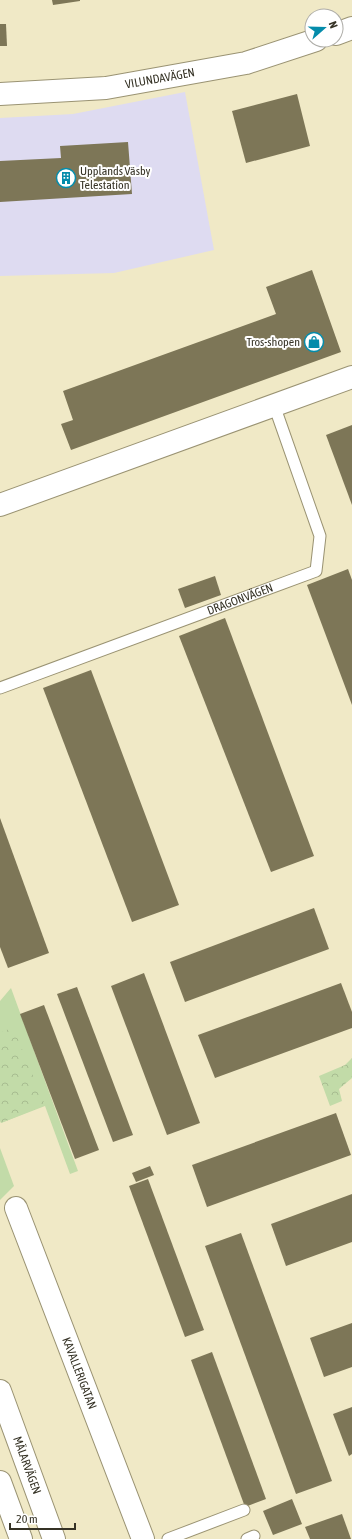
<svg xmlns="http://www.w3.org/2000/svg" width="352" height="1539" font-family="'Asap Condensed',sans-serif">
<defs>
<pattern id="park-crowns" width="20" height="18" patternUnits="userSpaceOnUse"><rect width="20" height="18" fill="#c2dba8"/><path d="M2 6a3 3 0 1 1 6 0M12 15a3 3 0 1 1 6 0" fill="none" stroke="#a7bc90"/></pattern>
</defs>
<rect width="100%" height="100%" fill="#f0e9c6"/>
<polygon fill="#dedbf1" points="185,92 214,250 114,273 0,276 0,118 73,114"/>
<g fill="#c2dba8">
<polygon points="11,988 78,1171 70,1174 45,1106 1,1123 0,1120 0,1001"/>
<polygon points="0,1148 14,1186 0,1200"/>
</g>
<g fill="url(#park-crowns)">
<polygon points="13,1027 45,1105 1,1123 0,1120 0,1033"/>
<polygon points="352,1058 352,1078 339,1089 342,1101 330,1106 319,1076 345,1065"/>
</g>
<g fill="#7d7657">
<polygon points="52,0 80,0 80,1 53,5"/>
<polygon points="0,24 6,24 7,46 0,46"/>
<polygon points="297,94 310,146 246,163 232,111"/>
<polygon points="128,142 132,194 0,202 0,161 61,158 60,146"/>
<polygon points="312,270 341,352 71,450 61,424 73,420 63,391 276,314 266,287"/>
<polygon points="352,425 352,505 326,435"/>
<polygon points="348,569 352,580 352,705 307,585"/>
<polygon points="215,576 221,595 185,608 178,589"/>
<polygon points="225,618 314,856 271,872 179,636"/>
<polygon points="91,670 179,905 132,922 43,688"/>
<polygon points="0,818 49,953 8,968 0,947"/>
<polygon points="314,908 329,949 185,1002 170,962"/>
<polygon points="144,973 200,1123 167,1135 111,986"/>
<polygon points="341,983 352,1012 352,1028 215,1078 198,1035"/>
<polygon points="77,987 133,1135 113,1142 57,994"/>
<polygon points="44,1005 99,1150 75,1159 20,1014"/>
<polygon points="336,1113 351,1155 207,1207 192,1165"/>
<polygon points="150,1166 154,1175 136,1182 132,1173"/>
<polygon points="148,1179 204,1330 185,1337 129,1186"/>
<polygon points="352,1194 352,1242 286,1266 271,1224"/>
<polygon points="241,1233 332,1481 296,1494 205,1246"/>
<polygon points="352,1323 352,1367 324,1377 310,1338"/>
<polygon points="212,1352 266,1499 245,1507 191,1360"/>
<polygon points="352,1407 352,1454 349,1456 333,1414"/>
<polygon points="292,1499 302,1524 273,1535 263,1511"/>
<polygon points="342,1514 351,1539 310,1539 305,1527"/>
</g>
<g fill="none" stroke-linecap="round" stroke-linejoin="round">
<g stroke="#9a9373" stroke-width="13">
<g id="service">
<path id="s1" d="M 0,688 L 316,571 L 320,536 L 274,405"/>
<polyline points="168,1539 244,1510"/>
<polyline points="247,1539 254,1536"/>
</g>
</g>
<g stroke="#9a9373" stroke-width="24">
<g id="minor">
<polyline points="336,34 352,28"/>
<path id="s2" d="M 0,94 L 106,88 L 246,63 L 316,40"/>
<polyline points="0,505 352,377"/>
<path id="s3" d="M 16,1208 L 143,1539"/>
</g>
</g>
<g stroke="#9a9373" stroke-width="24">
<g id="secondary">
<path id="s4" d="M 0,1391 L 54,1539"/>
<polyline points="0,1482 21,1539"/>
</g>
</g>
<use href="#service" stroke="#fff" stroke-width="11"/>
<use href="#minor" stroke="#fff" stroke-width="22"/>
<use href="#secondary" stroke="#fff" stroke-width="22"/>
</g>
<defs>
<g id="building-ring" transform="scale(1)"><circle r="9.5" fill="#fff" stroke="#048cab" stroke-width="1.5"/><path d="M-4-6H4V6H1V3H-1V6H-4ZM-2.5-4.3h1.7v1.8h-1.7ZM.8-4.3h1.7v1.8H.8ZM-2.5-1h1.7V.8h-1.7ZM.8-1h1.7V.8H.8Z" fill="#048cab"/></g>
<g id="shop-ring" transform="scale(1)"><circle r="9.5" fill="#fff" stroke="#048cab" stroke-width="1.5"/><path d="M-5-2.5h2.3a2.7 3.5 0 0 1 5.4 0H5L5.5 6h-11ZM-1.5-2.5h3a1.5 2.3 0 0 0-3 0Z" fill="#048cab"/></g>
</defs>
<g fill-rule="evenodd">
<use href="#building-ring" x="66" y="178"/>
<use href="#shop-ring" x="314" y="342"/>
</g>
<g text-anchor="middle" stroke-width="4" stroke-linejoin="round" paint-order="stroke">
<g font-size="12" fill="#353225" stroke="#fff">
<text dy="4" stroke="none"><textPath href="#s2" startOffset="161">VILUNDAVÄGEN</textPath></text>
<text dy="4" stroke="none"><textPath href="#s1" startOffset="256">DRAGONVÄGEN</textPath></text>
<text dy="4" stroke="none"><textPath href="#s3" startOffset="177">KAVALLERIGATAN</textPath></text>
<text dy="4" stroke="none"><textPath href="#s4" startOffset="79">MÄLARVÄGEN</textPath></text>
</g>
<g font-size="12" fill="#353225" stroke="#fff" text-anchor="start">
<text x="80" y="175">Upplands Väsby<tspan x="80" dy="14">Telestation</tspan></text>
<text x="300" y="346" text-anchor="end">Tros-shopen</text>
</g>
</g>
<g transform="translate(324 28) rotate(70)"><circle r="19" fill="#ffffff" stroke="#aeada8"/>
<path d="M0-3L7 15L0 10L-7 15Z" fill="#048cab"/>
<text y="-6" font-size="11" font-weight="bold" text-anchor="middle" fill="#353225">N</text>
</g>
<path d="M10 1523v6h65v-6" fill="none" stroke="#353225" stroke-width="2"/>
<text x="16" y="1523" font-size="12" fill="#353225" stroke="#ffffff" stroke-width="3" paint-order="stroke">20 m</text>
</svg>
